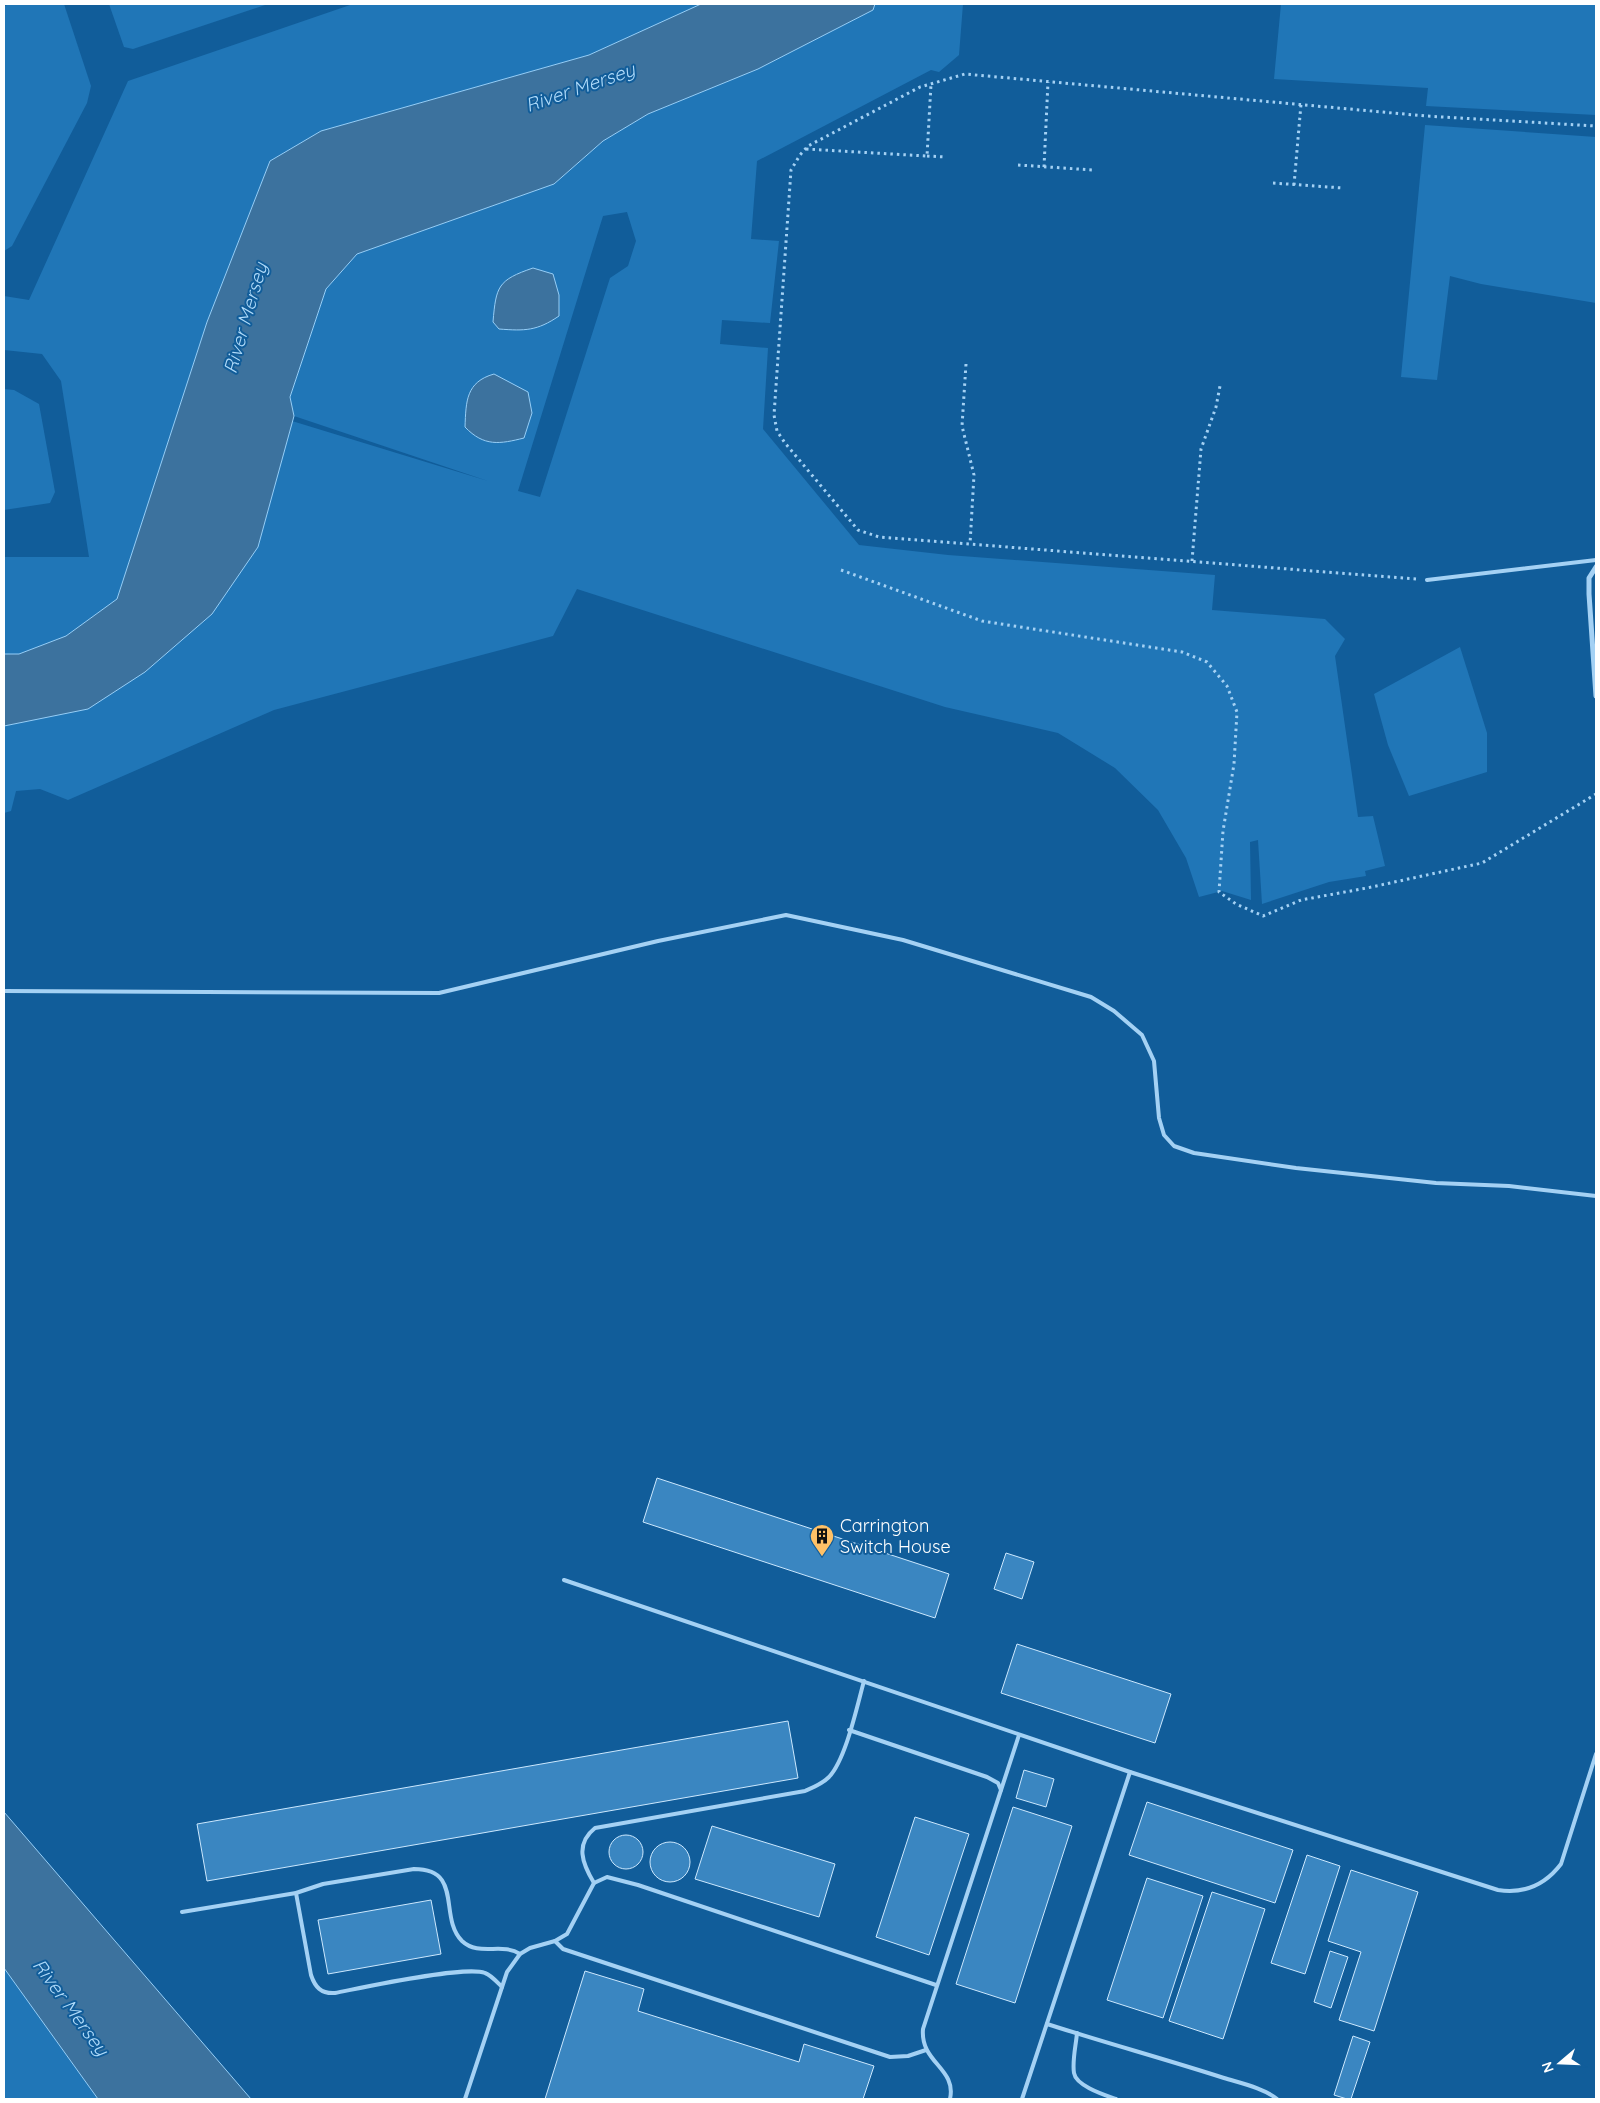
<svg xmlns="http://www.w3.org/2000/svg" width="1600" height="2103" font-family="Quicksand,sans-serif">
<rect width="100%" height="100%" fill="#115d9a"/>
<g fill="#2076b7" fill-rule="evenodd">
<polygon points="10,4 64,4 91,86 87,103 12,246 4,251 4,6"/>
<polygon points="109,4 268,4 133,49 124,47"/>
<polygon points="353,4 701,4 589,55 321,131 270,161 207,322 117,599 66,636 19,654 4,654 4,557 89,557 61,381 42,354 4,350 4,296 29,300 128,81"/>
<path d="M 875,4 L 963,4 L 959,55 L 939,72 L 931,70 L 757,161 L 751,239 L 779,241 L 770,323 L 722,320 L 720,344 L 768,348 L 763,429 L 859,545 L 948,555 L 1215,575 L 1212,610 L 1325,619 L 1345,639 L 1335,656 L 1358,817 L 1373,816 L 1385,866 L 1365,871 L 1366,876 L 1329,882 L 1262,904 L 1258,840 L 1250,842 L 1251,900 L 1222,891 L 1199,897 L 1186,858 L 1158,810 L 1115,768 L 1058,733 L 945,707 L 577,589 L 553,636 L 274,710 L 68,800 L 40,789 L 16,791 L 11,811 L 4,813 L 4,726 L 88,709 L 258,547 L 292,421 L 488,481 L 294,416 L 290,397 L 326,289 L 357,254 L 554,184 L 603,141 L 648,114 L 758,69 L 873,10 ZM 627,212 L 636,241 L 628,266 L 610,278 L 540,497 L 518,491 L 603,216 Z"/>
<polygon points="1281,4 1596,4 1596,115 1426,106 1428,88 1274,79"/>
<polygon points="1425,125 1596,137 1596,303 1481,284 1450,276 1437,380 1401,377"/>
<polygon points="4,389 14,390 39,404 55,492 50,503 4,510"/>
<polygon points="1460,647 1487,733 1487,772 1409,796 1388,745 1374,694"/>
<polygon points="4,1968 98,2099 4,2099"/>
</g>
<g fill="#3c729e" stroke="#96cef7">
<polygon points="701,4 875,4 873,10 758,69 648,114 603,141 554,184 357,254 326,289 290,397 294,416 258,547 212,614 145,672 88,709 4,726 4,654 19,654 66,636 117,599 207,322 270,161 321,131 589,55"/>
<path d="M 533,268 L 553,274 L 559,295 L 559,316 C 537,331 525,331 499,329 L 493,322 C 496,286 498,280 533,268 Z"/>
<path d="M 494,374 L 528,392 L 532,413 L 524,438 C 500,444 484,447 465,427 C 466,401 466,382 494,374 Z"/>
<polygon points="4,1812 251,2099 98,2099 4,1968"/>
</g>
<g fill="#3a86c1" stroke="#cce8fe">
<polygon points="657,1478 949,1574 935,1618 643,1522"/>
<polygon points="1006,1553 1034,1562 1022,1599 994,1589"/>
<polygon points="1017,1644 1171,1694 1155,1743 1001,1693"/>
<polygon points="788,1721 798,1778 207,1881 197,1824"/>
<polygon points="1024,1770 1054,1779 1046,1807 1016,1798"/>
<polygon points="1147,1802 1293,1850 1275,1903 1129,1855"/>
<polygon points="1013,1807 1072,1826 1015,2003 956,1984"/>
<polygon points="915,1817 969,1834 929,1955 876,1937"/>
<polygon points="712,1826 835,1864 819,1917 695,1879"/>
<circle cx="626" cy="1852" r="17"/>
<circle cx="670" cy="1862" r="20"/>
<polygon points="1307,1855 1340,1866 1305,1974 1271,1963"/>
<polygon points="1351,1870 1418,1892 1374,2031 1339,2020 1361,1952 1328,1941"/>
<polygon points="1147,1878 1203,1896 1163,2018 1107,2000"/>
<polygon points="1212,1892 1265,1909 1223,2039 1169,2021"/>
<polygon points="431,1900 441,1954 328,1974 318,1920"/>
<polygon points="1330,1951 1348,1957 1331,2008 1314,2002"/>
<polygon points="585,1971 644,1989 638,2011 799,2062 804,2044 874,2066 863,2099 545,2099"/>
<polygon points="1353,2036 1370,2042 1351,2099 1347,2099 1334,2095"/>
</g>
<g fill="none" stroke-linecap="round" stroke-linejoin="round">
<g stroke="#a4d1f4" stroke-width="3" stroke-dasharray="2.5 4" stroke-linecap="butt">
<polyline points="806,149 927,156 931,84"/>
<polyline points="927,156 945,157"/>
<polyline points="1018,165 1093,170"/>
<polyline points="1044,167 1048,82"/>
<polyline points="1273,183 1343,188"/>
<polyline points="1294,185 1301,104"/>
<polyline points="966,364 962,426 974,475 970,544"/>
<polyline points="1192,561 1201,449 1216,407 1220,386"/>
<polyline points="841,570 982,621 1182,652 1207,662 1227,686 1237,712 1234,764 1223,831 1219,892 1236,904 1263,916 1301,900 1367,888 1482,863 1596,794"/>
<polyline points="1416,579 879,537 858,530 785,443 777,431 774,415 791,170 800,155 808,146 920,87 965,74 1426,116 1596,126"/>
</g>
<g stroke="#a4d1f4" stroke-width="4">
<polyline points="1427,580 1596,560"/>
<polyline points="4,991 439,993 658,941 786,915 903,940 1091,997 1114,1011 1142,1035 1154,1061 1159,1118 1164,1135 1174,1146 1194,1153 1296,1168 1436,1183 1509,1186 1596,1196"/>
<path d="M 564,1580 L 1130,1772 L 1498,1890 C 1524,1894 1545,1885 1561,1864 L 1596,1754"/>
<polyline points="849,1730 987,1777 998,1783 1001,1790"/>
<path d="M 594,1883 C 582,1863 575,1844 595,1828 L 805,1791 C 814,1787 822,1784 829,1777 C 846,1759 857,1706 864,1681"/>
<path d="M 296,1893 L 311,1975 C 315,1987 321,1994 335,1993 C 361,1988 465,1965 485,1973 C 491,1975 497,1982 502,1987"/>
<path d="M 182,1912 L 296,1893 L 323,1884 L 414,1869 C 464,1869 438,1917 462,1941 C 479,1957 502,1942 520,1954"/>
<polyline points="555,1941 563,1949 890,2057 908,2056 926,2050"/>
<path d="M 1047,2024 C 1106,2043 1165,2059 1224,2078 C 1240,2083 1264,2088 1277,2099"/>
<path d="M 1077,2033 C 1076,2045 1072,2061 1074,2073 C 1076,2086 1105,2095 1116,2099"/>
<polyline points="465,2099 507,1972 520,1954 530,1948 555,1941 567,1934 594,1883 607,1877 638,1885 936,1985"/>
<path d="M 950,2099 C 957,2068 920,2063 923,2029 L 1019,1735"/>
<polyline points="1022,2099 1130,1772"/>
</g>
<polyline stroke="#a4d1f4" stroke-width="5" points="1596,567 1589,578 1589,594 1596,696"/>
</g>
<defs>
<g id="building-pin" transform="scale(1.25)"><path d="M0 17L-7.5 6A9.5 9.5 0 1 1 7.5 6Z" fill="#ffc167" stroke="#115d9a"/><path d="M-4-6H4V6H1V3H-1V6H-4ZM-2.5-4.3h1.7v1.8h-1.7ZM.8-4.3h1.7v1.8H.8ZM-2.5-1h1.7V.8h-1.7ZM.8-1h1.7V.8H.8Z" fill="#111"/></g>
</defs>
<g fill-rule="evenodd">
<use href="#building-pin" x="822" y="1536"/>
</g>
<g text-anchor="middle" stroke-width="4" stroke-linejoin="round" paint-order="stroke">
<g font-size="18" fill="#fff" stroke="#115d9a" text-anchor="start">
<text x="840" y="1532">Carrington<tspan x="840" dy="21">Switch House</tspan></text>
</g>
<g font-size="19" font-style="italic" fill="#b0dbfa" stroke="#115d9a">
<text transform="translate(580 87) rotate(-19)" y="7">River Mersey</text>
<text transform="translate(245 318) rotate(-74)" y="7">River Mersey</text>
<text transform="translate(71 2007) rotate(54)" y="7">River Mersey</text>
</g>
</g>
<rect width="1600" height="2103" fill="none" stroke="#ffffff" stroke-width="10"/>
<g transform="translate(1560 2063) rotate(251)" stroke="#115d9a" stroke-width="4" paint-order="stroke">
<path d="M0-4L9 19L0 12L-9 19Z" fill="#ffffff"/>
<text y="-8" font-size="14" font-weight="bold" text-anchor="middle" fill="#ffffff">N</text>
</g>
</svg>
